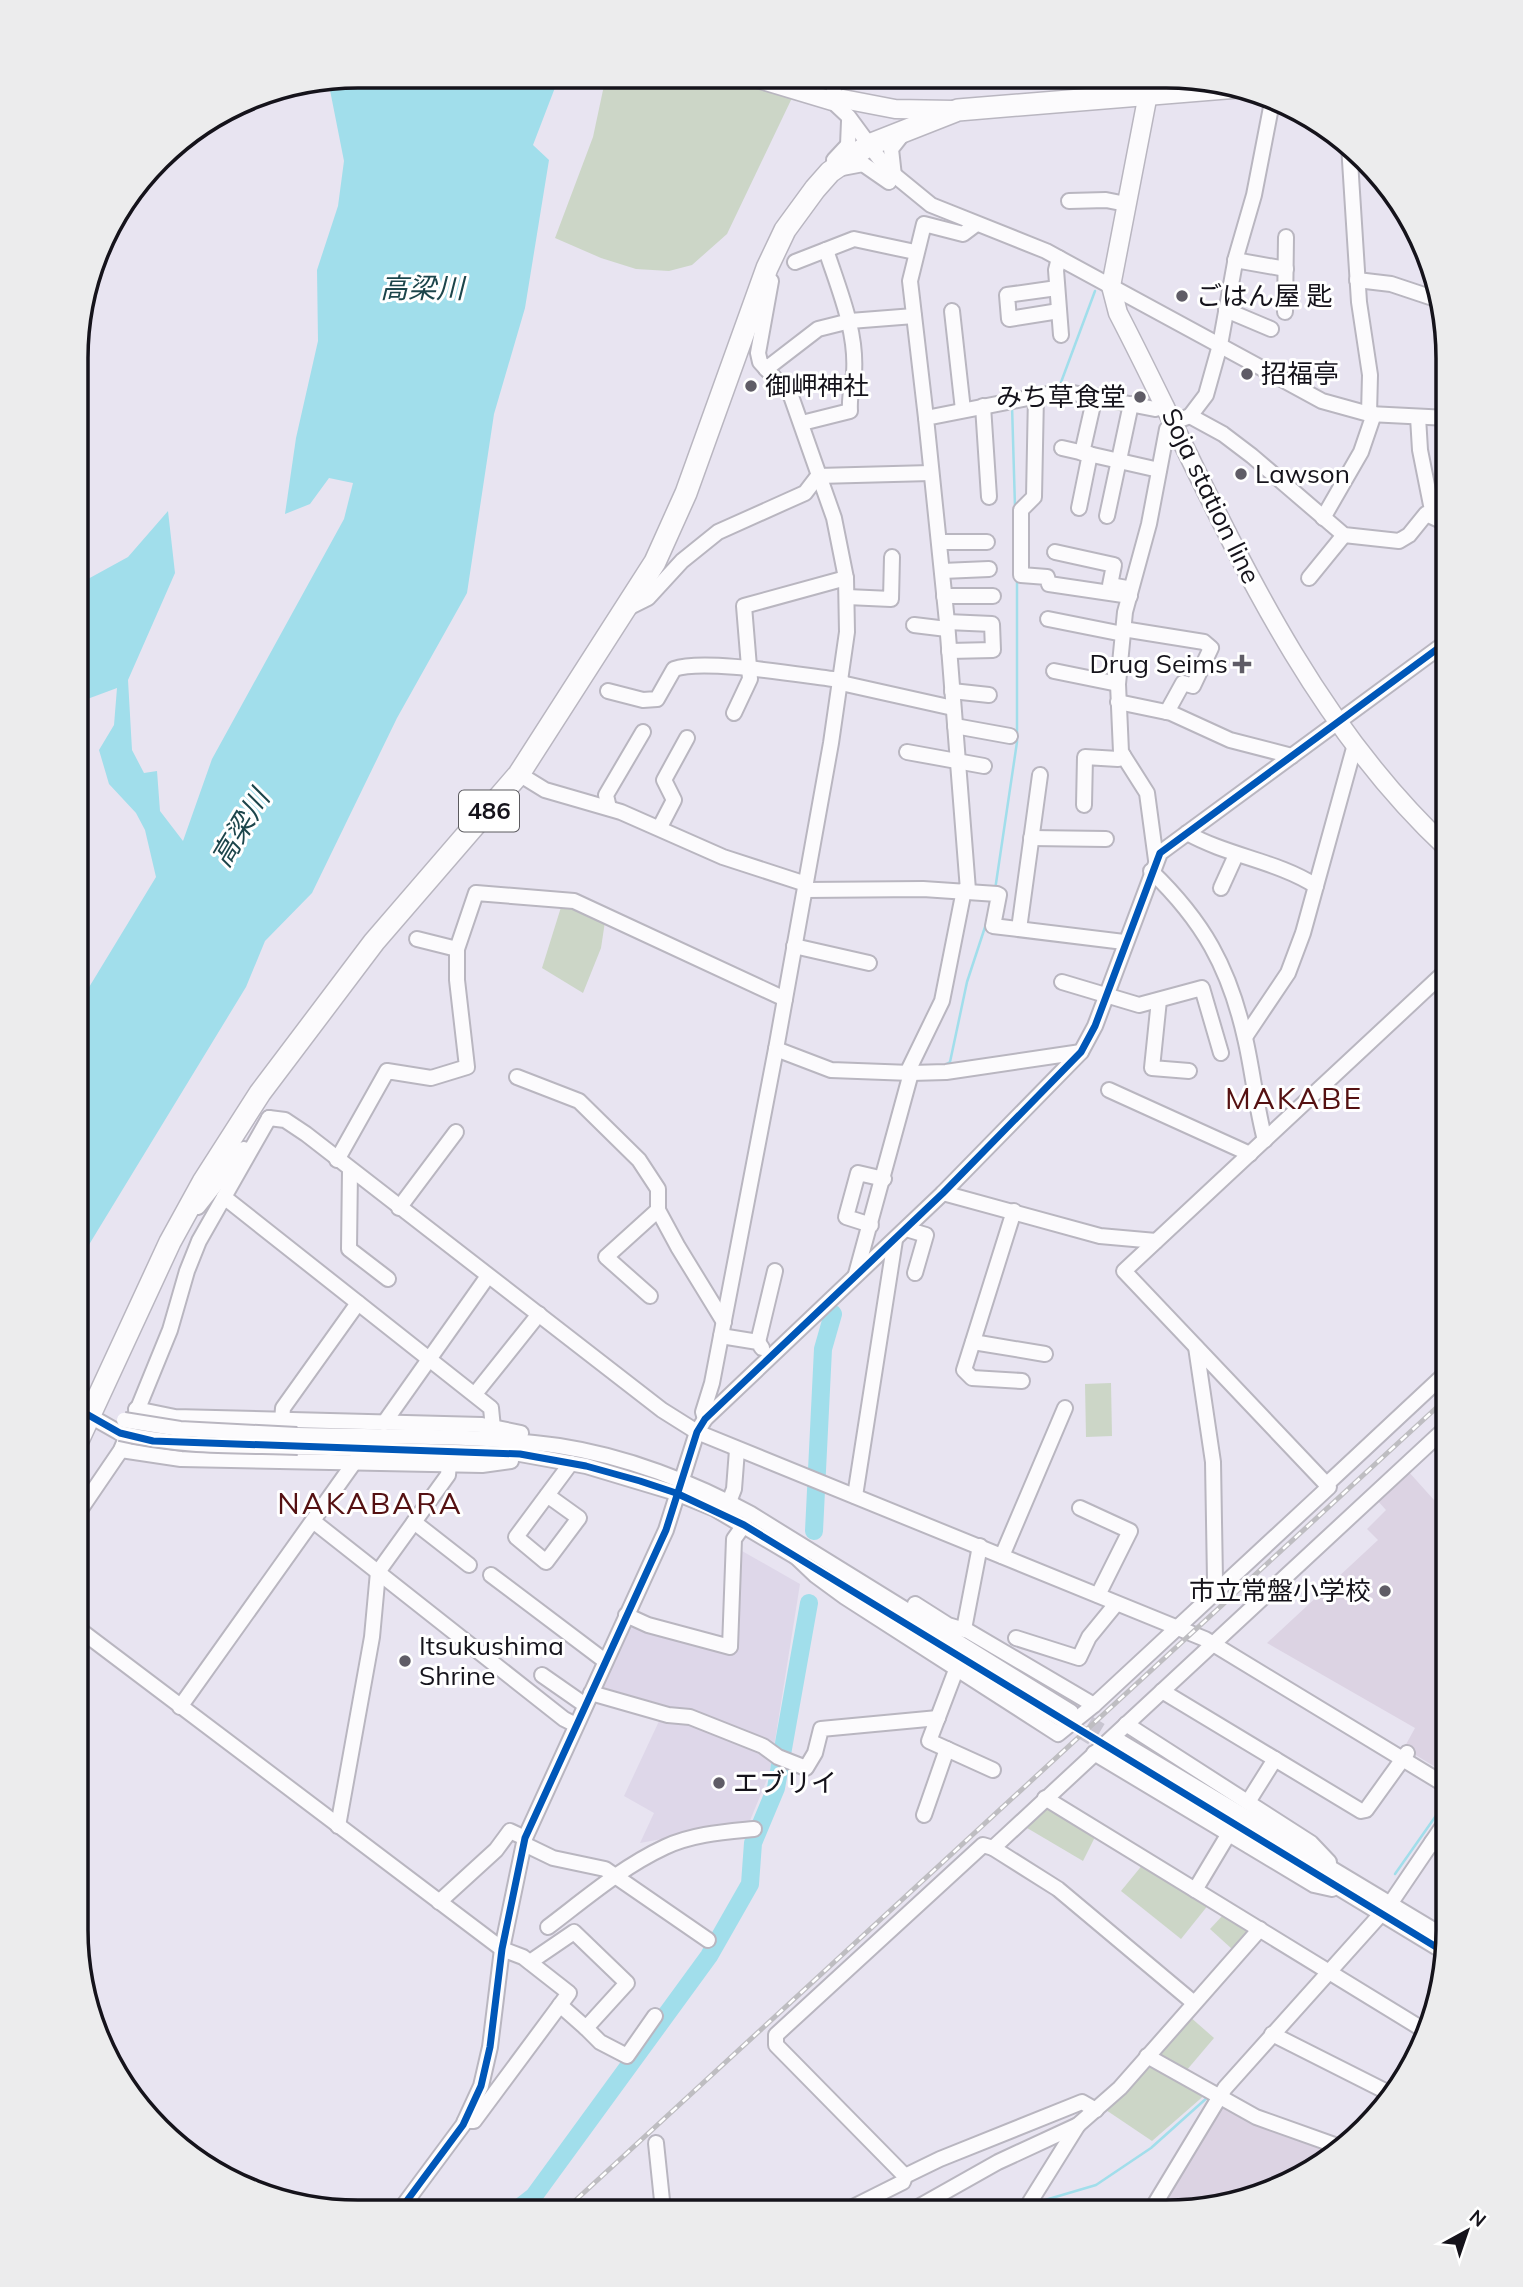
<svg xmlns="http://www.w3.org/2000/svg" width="1523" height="2287" font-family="Mulish,'Noto Sans JP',sans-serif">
<rect width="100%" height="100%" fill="#e8e4f1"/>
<polygon fill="#ded7e9" points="728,1543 800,1584 770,1772 749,1823 640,1843 654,1813 624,1796 660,1719 595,1698 628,1621 724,1651"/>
<g fill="#dcd3e3">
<polygon points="1408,1471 1434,1500 1447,1487 1447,1774 1404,1748 1415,1728 1267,1643 1378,1540 1367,1529 1386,1510 1376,1499"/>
<polygon points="1226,2104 1338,2153 1274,2190 1155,2212 1218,2106"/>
</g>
<g fill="#ccd6c7">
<polygon points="606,76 802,77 727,234 692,265 669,271 636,269 601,258 555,238 593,137"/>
<polygon points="562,904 606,915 601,948 583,993 542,968"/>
<polygon points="1111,1383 1112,1436 1086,1437 1085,1384"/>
<polygon points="1045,1805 1096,1835 1083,1861 1022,1825"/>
<polygon points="1144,1863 1209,1904 1181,1939 1121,1891"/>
<polygon points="1224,1914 1250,1929 1232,1949 1210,1929"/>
<polygon points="1189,2016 1214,2038 1186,2071 1157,2055"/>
<polygon points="1153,2064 1207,2093 1152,2141 1106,2110"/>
</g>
<polygon fill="#a1deeb" points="357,75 545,76 556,85 533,145 549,160 525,308 494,414 467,593 397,718 312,893 265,941 246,987 76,1266 77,1007 156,877 145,830 136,813 109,784 99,750 114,725 117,688 82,701 77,699 77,585 128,557 168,511 175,573 128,680 132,750 144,773 157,771 160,811 183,841 212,759 344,519 353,483 329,478 310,504 285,514 296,438 318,341 317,270 338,206 344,161 328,80"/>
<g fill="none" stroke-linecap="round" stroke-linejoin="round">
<g stroke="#a1deeb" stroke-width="2.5">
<polyline points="1060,385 1095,291"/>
<polyline points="1012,405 1015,507"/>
<polyline points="995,890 1017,742 1017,577"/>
<polyline points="943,1066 950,1062 967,982 986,924"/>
<polyline points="874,1235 881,1208"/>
<polyline points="1395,1874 1447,1800"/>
<polyline points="1144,2050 1172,2018"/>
<polyline points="1027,2132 1053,2121"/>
<polyline points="1035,2203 1096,2185 1151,2148 1209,2096"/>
<polyline points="1006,2211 1022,2207"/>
</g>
<g stroke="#a1deeb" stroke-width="18">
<polyline points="814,1531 823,1349 833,1314"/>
<polyline points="516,2210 534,2196 709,1956 750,1884 753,1843 776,1788 809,1603"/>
</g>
<g stroke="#c8c5d1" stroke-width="14" stroke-dasharray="14 7" stroke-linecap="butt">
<polyline points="1071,1712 1121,1742"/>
<polyline points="1062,1720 1111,1750"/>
</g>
<g stroke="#b9b6c0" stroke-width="18">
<g id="minor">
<polyline points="836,77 832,101 848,116 887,169 931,205 1046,251 1322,401 1369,414 1448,418"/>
<polyline points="1146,78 1148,94"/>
<polyline points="1349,145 1359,302 1370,375 1369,414"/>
<polyline points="834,160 848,145 849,121"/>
<polyline points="842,168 863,164 889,182"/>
<polyline points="894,176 891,149 902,135"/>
<polyline points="1069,201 1106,200 1126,204"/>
<polyline points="1059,258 1056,270 1061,335"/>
<polyline points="1235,260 1286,269"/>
<polyline points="795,262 854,239 915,252"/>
<polyline points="1357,280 1391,284 1436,299"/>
<polyline points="1057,288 1007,295 1009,319 1059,311"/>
<polyline points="1226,310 1271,329"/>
<polyline points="952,311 963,410"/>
<polyline points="1285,312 1286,237"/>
<polyline points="766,369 818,329 850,321 914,316"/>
<polyline points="1036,395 1034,497 1021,510 1021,575 1047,577 1049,584 1130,596"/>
<polyline points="983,406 989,497"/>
<polyline points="1190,416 1223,434 1252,456 1344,535 1399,541 1409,535 1426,514 1448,524"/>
<polyline points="1418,417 1420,450 1433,515"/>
<polyline points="926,418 910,281 924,224 963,234 975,225"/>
<path d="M 802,423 L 850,411 C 849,397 852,386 854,373 C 857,331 839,290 826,250"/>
<polyline points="1062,448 1159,470"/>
<polyline points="1082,453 1095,396"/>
<polyline points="818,476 931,473"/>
<polyline points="1079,508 1090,454"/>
<polyline points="1107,516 1131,404"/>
<polyline points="1323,518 1361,452 1374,414"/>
<polyline points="939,542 987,542"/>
<polyline points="1055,552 1114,565 1110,585 1127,588"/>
<polyline points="942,571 989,569"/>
<polyline points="1309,578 1344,535"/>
<polyline points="944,596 993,596"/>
<polyline points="847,597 891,599 892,557"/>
<polyline points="626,609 648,598 682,561 718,532 805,493 818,476"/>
<polyline points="1048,619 1123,634"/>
<polyline points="947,622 992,624 993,650 949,651"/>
<polyline points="914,625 947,629"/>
<polyline points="1123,629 1204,642 1211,648 1193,686 1183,683 1167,712"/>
<polyline points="1054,671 1118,684"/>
<polyline points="841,683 953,708"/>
<path d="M 608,691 L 643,700 L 657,699 L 674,669 C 705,658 804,676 841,680"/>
<polyline points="952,691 989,695"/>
<polyline points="1118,702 1171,713 1230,740 1292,756"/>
<polyline points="734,713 750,679 744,606 846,578"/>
<polyline points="955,726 1010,736"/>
<polyline points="907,752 984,766"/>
<polyline points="519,774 545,790 621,812 723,857 806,884"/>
<polyline points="1084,805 1085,757 1118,759 1123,755"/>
<polyline points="609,808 606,795 643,732"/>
<polyline points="660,827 674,800 664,780 687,738"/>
<path d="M 1187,833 C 1228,856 1277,861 1316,886"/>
<polyline points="1031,838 1106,839"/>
<polyline points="1436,839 1448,815"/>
<polyline points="1156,860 1147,793 1121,752 1118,684 1125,612 1149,524 1167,429 1174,422 1190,416 1206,395 1220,345 1236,257 1254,195 1273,97"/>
<path d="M 1151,871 C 1203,921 1229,967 1245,1038 C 1253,1072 1256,1107 1265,1140"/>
<polyline points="1221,888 1236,855"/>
<polyline points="805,890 923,889 997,894 999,895 993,926 1124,942"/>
<polyline points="968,890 947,622 926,418 1063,391 1155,409 1166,406"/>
<polyline points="1019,929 1040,775"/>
<polyline points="417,939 457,949"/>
<polyline points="794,946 869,963"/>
<polyline points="1062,982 1139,1005 1202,988 1221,1053"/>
<polyline points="1159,1000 1152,1068 1189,1071"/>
<polyline points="1245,1037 1288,973 1303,933 1354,748"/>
<polyline points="776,1049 831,1070 911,1073 946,1072 1081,1052"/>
<polyline points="907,1073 942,1001 964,890"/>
<polyline points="517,1077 579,1101 639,1160 658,1189 658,1210 678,1247 724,1322"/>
<polyline points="1109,1090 1250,1154"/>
<polyline points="269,1118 285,1120 306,1134 662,1410 697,1432 1205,1639 1447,1786"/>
<polyline points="337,1160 387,1071 431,1078 467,1067 457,980 457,949 476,893 574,901 785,999"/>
<polyline points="350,1170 349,1249 388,1279"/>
<polyline points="943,1193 1100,1236 1156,1241"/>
<polyline points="224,1197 491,1408 493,1428"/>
<polyline points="198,1207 244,1149"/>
<polyline points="399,1208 456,1132"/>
<polyline points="1014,1211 964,1370 972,1378 1022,1381"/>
<polyline points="871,1225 846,1217 858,1173 884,1179"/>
<polyline points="906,1229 926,1235 915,1273"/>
<polyline points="856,1274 911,1073"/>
<polyline points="650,1296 606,1257 658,1210"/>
<polyline points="721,1336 758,1342 762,1348"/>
<polyline points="758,1342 775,1271"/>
<polyline points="973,1342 1045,1354"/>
<polyline points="1196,1347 1213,1462 1215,1580 1218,1590"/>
<polyline points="475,1394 539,1314"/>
<polyline points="76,1408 120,1433"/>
<polyline points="136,1409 175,1417 482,1425 521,1433"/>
<polyline points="705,1419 703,1412 712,1383 776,1049 831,743 847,632 846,578 834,518 791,396 760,362 758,353 771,281"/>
<polyline points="282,1421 283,1408 358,1303"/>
<polyline points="384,1423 488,1276"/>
<path d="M 297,1435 C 384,1437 473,1434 559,1446 C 625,1456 693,1482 751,1514 L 1071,1712"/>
<polyline points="298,1447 520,1454 586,1466 676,1493 715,1509 801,1560"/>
<polyline points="121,1450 181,1459 482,1465 511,1461"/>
<polyline points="1327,1484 1447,1372"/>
<polyline points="547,1495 579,1518 546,1562 516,1537 571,1463"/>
<polyline points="855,1496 895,1240"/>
<polyline points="729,1502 734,1489 737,1450"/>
<polyline points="1080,1508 1130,1531 1098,1595"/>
<polyline points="76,1516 121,1450 170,1330 187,1271 199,1241 269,1118"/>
<polyline points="313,1521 564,1719 576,1725"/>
<polyline points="414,1522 469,1565"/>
<polyline points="795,1556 815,1575 845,1597 1058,1734 1094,1705 1329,1487 1124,1271 1448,969"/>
<polyline points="1002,1556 1065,1408"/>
<polyline points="491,1575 605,1661"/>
<polyline points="834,1579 1062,1720"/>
<polyline points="915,1604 948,1625 968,1631 1094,1705"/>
<polyline points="626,1615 648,1625 730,1647 734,1539 744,1525"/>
<polyline points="76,1627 502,1949 523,1957 569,1993 474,2121 465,2121"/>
<polyline points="964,1629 980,1546"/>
<polyline points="1016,1638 1079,1658 1089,1637 1116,1604"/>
<polyline points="956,1670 929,1741 993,1770"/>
<polyline points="542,1675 585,1705"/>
<polyline points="1162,1691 1361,1811 1366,1810 1407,1753"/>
<polyline points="591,1693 668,1715 690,1717 763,1746 778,1757 806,1768 815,1753 821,1729 938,1718"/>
<polyline points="180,1707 356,1460"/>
<polyline points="1126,1724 1311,1843 1329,1862"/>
<polyline points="1121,1742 1447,1938"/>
<polyline points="1113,1751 1446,1953"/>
<polyline points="1094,1753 1314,1885 1332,1889"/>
<polyline points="1045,1798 1427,2032"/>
<polyline points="1248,1802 1275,1759"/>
<polyline points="924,1815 947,1749"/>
<polyline points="338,1826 372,1637 378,1572 448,1475 449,1464"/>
<polyline points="1432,1842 1447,1851"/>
<polyline points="524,1844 553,1858 605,1869 708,1940"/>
<polyline points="993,1848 983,1845 776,2035 776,2045 905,2176 940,2159 1082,2102 1096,2110"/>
<polyline points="1195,1890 1228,1835"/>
<polyline points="439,1902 496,1850 510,1831 525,1838"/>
<path d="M 548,1927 C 585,1899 622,1867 665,1847 C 693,1834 724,1832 754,1829"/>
<polyline points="530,1962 574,1932 627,1983 586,2028 560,2005"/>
<polyline points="1194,2003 1058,1889 993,1848 1447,1427"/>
<polyline points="586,2028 600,2042 627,2056 655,2016"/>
<polyline points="1272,2034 1393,2095"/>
<polyline points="1147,2056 1256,2117 1343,2148"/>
<polyline points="656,2143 663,2210"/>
<polyline points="400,2210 463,2125 481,2086 490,2047 502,1949 525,1838 666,1530 697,1432 705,1419 943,1193 1081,1052 1095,1026 1160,853 1448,641"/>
<polyline points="845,2211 903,2182 905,2176"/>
<polyline points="911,2211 998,2162 1078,2125 1120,2088 1260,1929"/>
<polyline points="1027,2211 1030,2202 1078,2125"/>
<polyline points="1150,2212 1225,2088 1390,1904 1447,1820"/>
</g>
</g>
<g stroke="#b9b6c0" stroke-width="21">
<g id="major">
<polyline points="749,76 832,101 843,99 895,109 954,110"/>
<path d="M 1148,94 L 1111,286 L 1118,313 C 1215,500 1291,703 1448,849"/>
</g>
</g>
<g stroke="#b9b6c0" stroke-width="24">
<polyline id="highway" points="76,1445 170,1242 203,1182 260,1093 374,942 519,774 655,562 686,493 767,268 785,230 815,189 830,172 869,145 958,110 1238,87"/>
</g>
<use href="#minor" stroke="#fcfbfd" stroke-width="14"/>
<use href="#major" stroke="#fcfbfd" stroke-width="18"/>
<use href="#highway" stroke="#fcfbfd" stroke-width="21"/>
<g stroke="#bebdc1" stroke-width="5">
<polyline id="rail" points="565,2210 1447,1398"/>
</g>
<use href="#rail" stroke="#fff" stroke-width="2.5" stroke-dasharray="8" stroke-linecap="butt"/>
<g stroke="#b9b6c0" stroke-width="18" stroke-linecap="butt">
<g id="minor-bridge">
<polyline points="124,1420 180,1429 297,1435"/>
<path d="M 120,1433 C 179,1447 238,1445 298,1447"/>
</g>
</g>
<use href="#minor-bridge" stroke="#fcfbfd" stroke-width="14"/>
<g stroke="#fff" stroke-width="11">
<g id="cycleway">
<polyline points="76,1408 120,1433 153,1441 520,1454 586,1466 640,1481 676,1493 744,1525 1446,1953"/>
<polyline points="400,2210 463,2125 481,2086 490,2047 502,1949 525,1838 666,1530 697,1432 705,1419 943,1193 1081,1052 1095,1026 1160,853 1448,641"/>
</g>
</g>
<use href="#cycleway" stroke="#0057b8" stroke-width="7"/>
</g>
<g fill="#5f5c66" stroke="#fff" stroke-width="2.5">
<circle cx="1182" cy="296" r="7"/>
<circle cx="1247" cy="374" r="7"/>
<circle cx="751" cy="386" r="7"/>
<circle cx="1140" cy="397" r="7"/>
<circle cx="1241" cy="474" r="7"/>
<path d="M1238.5 653.5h7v7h7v7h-7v7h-7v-7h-7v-7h7z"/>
<circle cx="1385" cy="1591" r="7"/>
<circle cx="405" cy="1661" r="7"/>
<circle cx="719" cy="1783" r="7"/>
</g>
<g text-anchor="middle" stroke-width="6" stroke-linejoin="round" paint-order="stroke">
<rect fill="#fff" stroke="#5b5a5f" stroke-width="2" x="459" y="790.5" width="60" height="41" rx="5"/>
<g font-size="24" font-weight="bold" fill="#15131b">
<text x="489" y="819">486</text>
</g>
<g font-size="26" fill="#15131b" stroke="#fff" text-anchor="start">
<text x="1196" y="305">ごはん屋 匙</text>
<text x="1261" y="383">招福亭</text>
<text x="765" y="395">御岬神社</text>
<text x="1126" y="406" text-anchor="end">みち草食堂</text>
<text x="1255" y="483">Lawson</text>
<text x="1228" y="673" text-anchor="end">Drug Seims</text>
<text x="1371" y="1600" text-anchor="end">市立常盤小学校</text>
<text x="419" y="1655">Itsukushima<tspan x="419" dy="30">Shrine</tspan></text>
<text x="733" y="1792">エブリイ</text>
</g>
<g font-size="26" fill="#15131b" stroke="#fff">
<text transform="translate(1211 496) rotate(64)" y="9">Soja station line</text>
</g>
<g font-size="28" font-style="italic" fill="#1c454b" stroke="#fff">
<text x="422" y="298">高梁川</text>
<text transform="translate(240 828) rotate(-59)" y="10">高梁川</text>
</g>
<g font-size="30" letter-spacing="2" fill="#551112" stroke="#fff">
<text x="1294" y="1109">MAKABE</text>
<text x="370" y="1514">NAKABARA</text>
</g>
</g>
<path d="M0 0H1523V2287H0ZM358 88H1166A270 270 0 0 1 1436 358V1930A270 270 0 0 1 1166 2200H358A270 270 0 0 1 88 1930V358A270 270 0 0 1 358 88Z" fill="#ececed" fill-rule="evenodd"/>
<path fill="none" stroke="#15131b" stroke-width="3.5" d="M358 88H1166A270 270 0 0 1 1436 358V1930A270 270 0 0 1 1166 2200H358A270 270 0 0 1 88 1930V358A270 270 0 0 1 358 88Z"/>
<g transform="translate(1467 2231) rotate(40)" stroke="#ffffff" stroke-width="5" paint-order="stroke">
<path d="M0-5L12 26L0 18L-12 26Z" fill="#15131b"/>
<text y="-10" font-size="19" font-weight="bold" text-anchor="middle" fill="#15131b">N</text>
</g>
</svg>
